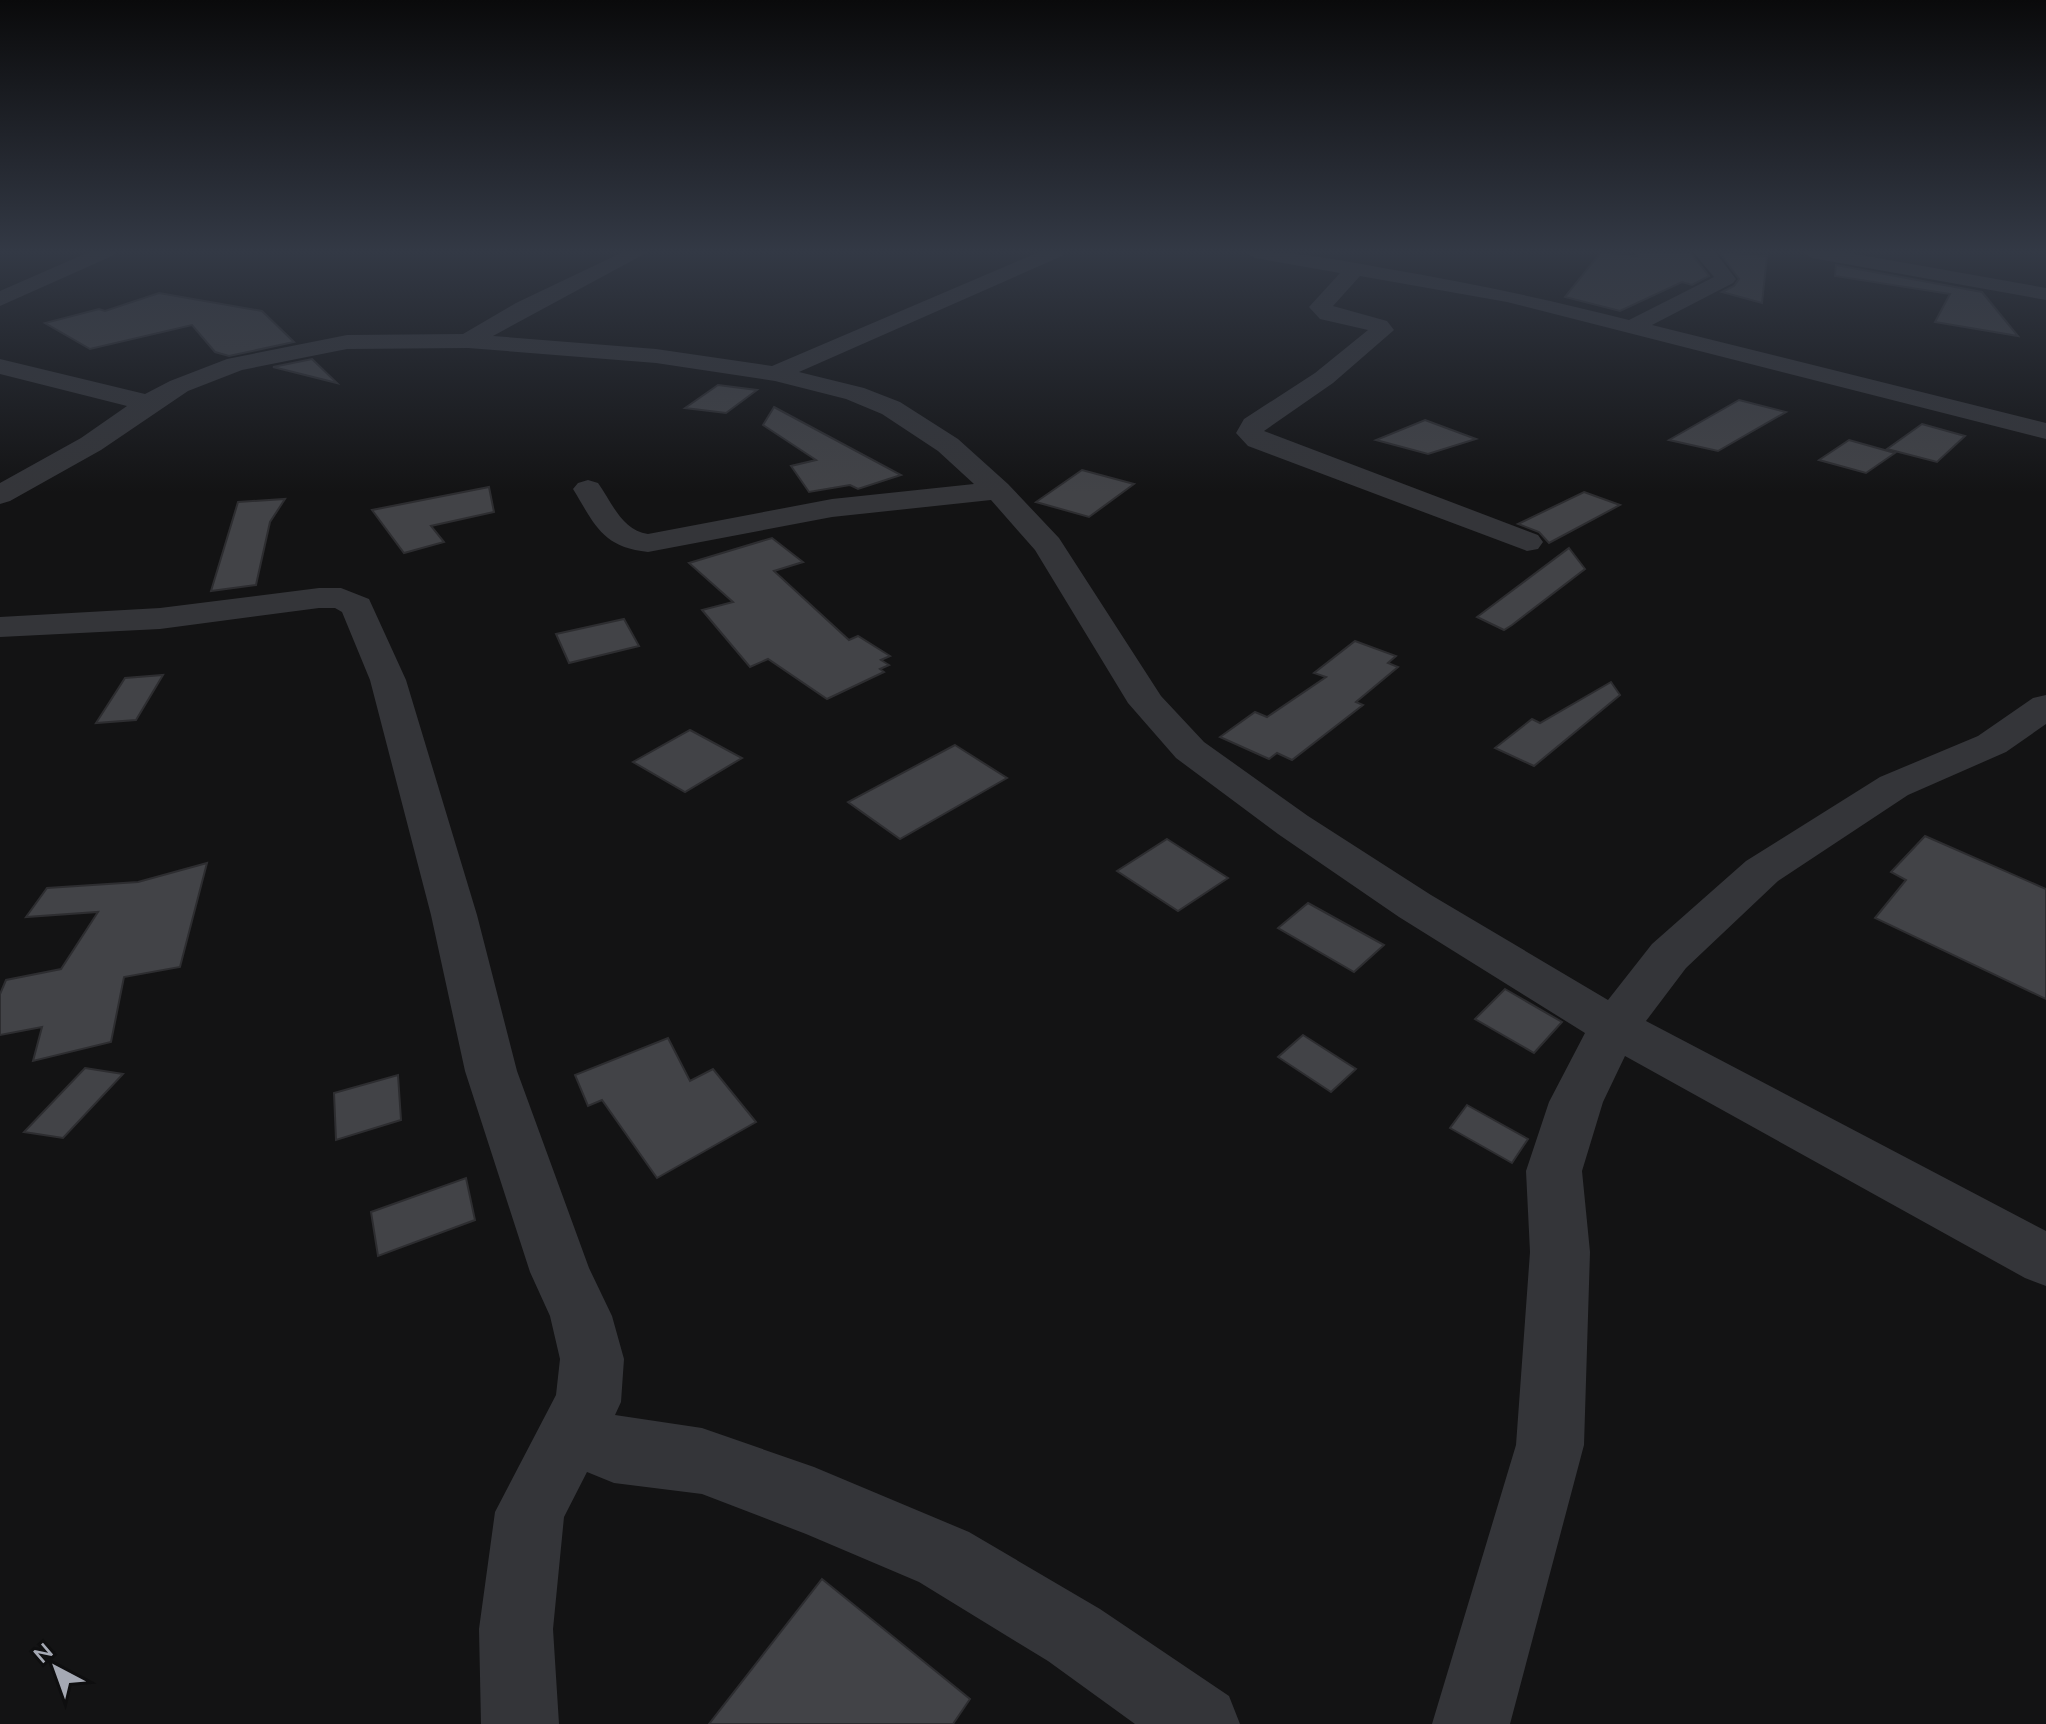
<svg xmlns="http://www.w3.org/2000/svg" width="2046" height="1724" font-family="'Nunito Sans',sans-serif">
<rect width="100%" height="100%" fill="#131314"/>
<g fill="#424347" stroke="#2d2d30" stroke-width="2">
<polygon points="1601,252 1637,256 1637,252 1690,252 1709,276 1692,285 1682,282 1620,311 1565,297"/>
<polygon points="1719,252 1767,256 1762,303 1722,292 1734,286 1739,279"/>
<polygon points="1836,265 1982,292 2018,336 1935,322 1950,294 1835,276"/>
<polygon points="159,293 262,311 294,342 229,356 215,352 192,325 90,349 45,323 99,309 105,311"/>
<polygon points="312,359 337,383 273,367"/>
<polygon points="718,385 757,390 726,413 685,408"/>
<polygon points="1739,400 1786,412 1718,451 1669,440"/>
<polygon points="774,407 901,475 858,489 850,485 809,492 791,466 816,460 763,425"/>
<polygon points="1425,420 1476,439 1428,454 1376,440"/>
<polygon points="1922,424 1965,436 1937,462 1887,449"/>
<polygon points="1849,440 1895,453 1866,473 1819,460"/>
<polygon points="1082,470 1134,484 1089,517 1036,502"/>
<polygon points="489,487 494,512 431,526 444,542 404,553 372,510"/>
<polygon points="1584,492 1620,505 1549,543 1539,532 1518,524"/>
<polygon points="285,499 270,522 256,585 211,591 238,502"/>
<polygon points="772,538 803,562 774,571 849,640 858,636 890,656 881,660 889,665 880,669 884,672 827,699 768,659 750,667 702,610 733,602 689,563"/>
<polygon points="1569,548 1585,569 1512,625 1504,630 1477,617"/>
<polygon points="624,619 639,646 569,663 556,634"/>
<polygon points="1355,641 1396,656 1388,663 1398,667 1356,702 1363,705 1292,760 1277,753 1269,759 1220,737 1255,712 1267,717 1326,677 1314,673"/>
<polygon points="163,675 136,720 96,723 125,678"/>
<polygon points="1611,682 1620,695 1534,766 1495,748 1532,719 1540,723"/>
<polygon points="690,730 742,758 685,792 633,762"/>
<polygon points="955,745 1007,778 900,839 848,802"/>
<polygon points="1925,836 2046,889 2046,999 1875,918 1906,880 1891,872"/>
<polygon points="1167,839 1228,878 1178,911 1117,871"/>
<polygon points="207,863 180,967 124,977 111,1042 33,1061 42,1027 0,1035 0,994 6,980 61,969 98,912 26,917 47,888 138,882"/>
<polygon points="1308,903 1384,945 1354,972 1278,928"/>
<polygon points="1505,989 1562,1022 1534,1053 1475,1019"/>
<polygon points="1303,1035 1356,1069 1331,1092 1278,1057"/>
<polygon points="668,1038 690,1081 713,1069 756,1122 657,1178 602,1100 588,1106 575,1075"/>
<polygon points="85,1068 123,1074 63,1138 24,1132"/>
<polygon points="398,1075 401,1120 336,1140 334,1093"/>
<polygon points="1467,1105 1528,1139 1512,1163 1450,1128"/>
<polygon points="466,1178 475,1220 378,1256 371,1212"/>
<polygon points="822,1579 970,1699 953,1724 709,1724"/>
</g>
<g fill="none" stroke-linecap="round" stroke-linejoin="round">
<g fill="#343539" fill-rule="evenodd">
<polygon points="89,252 115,252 112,256 0,306 0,291"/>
<path d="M 623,252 L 648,252 L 493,336 L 656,349 L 772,366 L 1039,252 L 1065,252 L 1062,256 L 799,372 L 864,388 L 900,402 L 958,439 L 1008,484 L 1059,538 L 1161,696 L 1204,742 L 1308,816 L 1431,895 L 1608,1000 L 1652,944 L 1746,861 L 1880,777 L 1978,736 L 2033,698 L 2046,695 L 2046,724 L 2006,752 L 1908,795 L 1778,881 L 1686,968 L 1646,1021 L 2046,1231 L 2046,1286 L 2025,1278 L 1625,1056 L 1603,1102 L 1582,1171 L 1590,1252 L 1584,1445 L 1510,1724 L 1432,1724 L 1516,1445 L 1530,1252 L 1526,1171 L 1549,1102 L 1585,1033 L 1399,917 L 1278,834 L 1176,758 L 1128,703 L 1035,550 L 991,500 L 832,517 L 648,552 C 602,547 595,525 573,489 L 578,483 L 588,480 L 598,483 C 612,502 621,530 648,534 L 832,499 L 974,484 L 938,451 L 882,414 L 846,399 L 775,381 L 656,363 L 468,348 L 347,349 L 242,370 L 188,391 L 101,450 L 10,501 L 0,504 L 0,483 L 81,438 L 127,406 L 0,374 L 0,359 L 145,394 L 170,381 L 227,359 L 347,335 L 463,334 L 516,303 Z"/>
<path d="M 1245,252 C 1292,250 1338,260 1383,268 C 1466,282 1547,299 1629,320 L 1714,277 L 1693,252 L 1715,252 L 1736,279 L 1733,283 L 1652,325 L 2046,423 L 2046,439 L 1507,302 L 1360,276 L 1333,306 L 1387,321 L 1394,330 L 1333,383 L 1264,431 L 1538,535 L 1543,542 L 1538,549 L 1527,551 L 1248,446 L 1236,433 L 1244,419 L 1315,373 L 1368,330 L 1320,319 L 1309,307 L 1340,273 L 1255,258 Z"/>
<polygon points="1802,252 1844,252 2046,288 2046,300 1812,258"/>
<polygon points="319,588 341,588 369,599 406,680 477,915 517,1071 589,1268 612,1316 624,1359 621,1402 615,1415 702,1428 814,1467 969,1532 1100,1609 1229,1696 1240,1724 1135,1724 1048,1661 919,1582 806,1534 702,1494 614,1483 587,1472 564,1517 553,1629 559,1724 481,1724 479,1629 495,1512 556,1395 560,1359 550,1316 530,1272 465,1071 431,915 370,680 342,612 335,608 319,608 160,629 0,637 0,617 160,608"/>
</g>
</g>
<linearGradient id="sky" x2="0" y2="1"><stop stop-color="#0a0a0b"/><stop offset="0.51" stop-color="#333945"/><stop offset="1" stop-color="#333945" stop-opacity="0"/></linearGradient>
<rect width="2046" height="493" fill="url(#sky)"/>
<g transform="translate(56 1668) rotate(319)" stroke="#0e0e0f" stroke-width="6" paint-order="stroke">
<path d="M0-6L14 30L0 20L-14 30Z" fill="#a5a9b4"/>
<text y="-12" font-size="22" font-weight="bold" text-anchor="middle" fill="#a5a9b4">N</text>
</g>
</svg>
